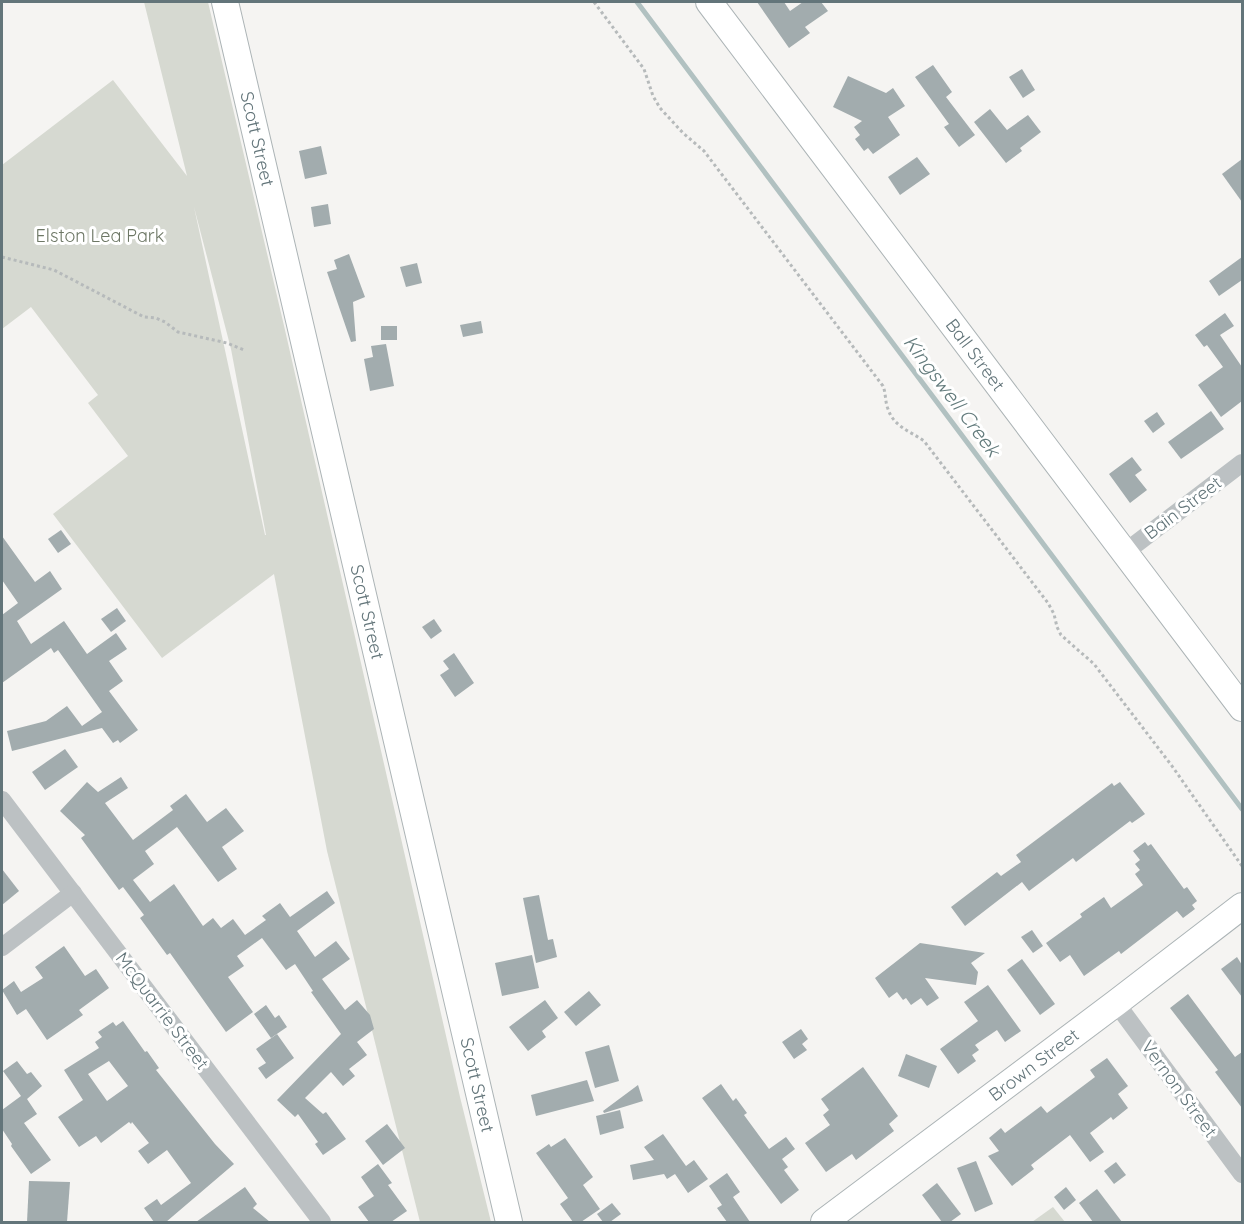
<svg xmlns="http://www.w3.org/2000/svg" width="1244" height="1224" font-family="Quicksand,sans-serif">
<rect width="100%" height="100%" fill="#f5f4f2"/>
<g fill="#d6d9d1" fill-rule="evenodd">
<path d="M 144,2 L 208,2 L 285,330 L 460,1097 L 491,1222 L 420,1222 L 327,851 L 274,574 L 162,658 L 53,514 L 128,456 L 88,403 L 98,395 L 31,307 L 2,329 L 2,165 L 113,80 L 187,176 ZM 194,207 L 231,349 L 266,535 L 265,535 Z"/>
<polygon points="1053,1207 1065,1222 1032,1222"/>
</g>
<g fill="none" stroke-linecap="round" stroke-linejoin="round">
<polyline stroke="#b1c1c1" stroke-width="5" points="637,2 1242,809"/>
</g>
<g fill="#a2acae" fill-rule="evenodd">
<polygon points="757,2 784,2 790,11 803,2 821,2 828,11 805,27 810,33 789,48"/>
<polygon points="933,65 952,92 946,97 975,135 959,147 944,127 949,124 915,77"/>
<polygon points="1022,69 1035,90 1023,98 1009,77"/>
<polygon points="848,76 886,93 893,88 905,106 888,117 900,135 873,154 868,148 864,151 855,139 860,135 854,127 862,121 833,107"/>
<polygon points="990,109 1007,130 1028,115 1041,132 1020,148 1022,151 1006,163 974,122"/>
<polygon points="321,146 327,174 305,179 299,151"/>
<polygon points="917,157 930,174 900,195 888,177"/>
<polygon points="1242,159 1242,202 1222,174"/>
<polygon points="328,204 331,224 314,227 311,207"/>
<polygon points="349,254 365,297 353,302 356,341 351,342 327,272 337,269 334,260"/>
<polygon points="1242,257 1242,280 1219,296 1209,281"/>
<polygon points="417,263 422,283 406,287 400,267"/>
<polygon points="1225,313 1234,326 1220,335 1242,367 1242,401 1221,417 1198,385 1223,367 1207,345 1204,347 1195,335"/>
<polygon points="481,321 483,333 463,337 460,325"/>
<rect x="381" y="326" width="16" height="14"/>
<polygon points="386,344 394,386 370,391 364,359 373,357 371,346"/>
<polygon points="1211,411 1224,429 1181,459 1168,442"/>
<polygon points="1157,412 1165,424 1153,433 1144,421"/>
<polygon points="1132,457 1142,470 1135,475 1147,490 1130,503 1109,474"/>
<polygon points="61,530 71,544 58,553 48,539"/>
<polygon points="2,536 35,582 50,571 62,589 17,621 31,644 64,621 87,654 116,633 127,649 109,661 123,681 109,691 138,730 120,743 118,740 113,743 102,728 12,751 7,731 46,721 67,706 82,726 102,712 58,650 54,653 51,648 2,683 2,615 18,603 2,580"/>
<polygon points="117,608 126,621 111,632 101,619"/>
<polygon points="434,619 442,631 431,639 422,627"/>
<polygon points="454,653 474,683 455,697 440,675 449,669 443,661"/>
<polygon points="65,749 78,767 45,790 32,772"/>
<polygon points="121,777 128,788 105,803 133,840 173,810 170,806 186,794 207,822 226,808 244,831 222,847 237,869 218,882 177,827 145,851 154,864 133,880 150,902 174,884 203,926 213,918 221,928 233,919 245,935 266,920 262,916 280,903 290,917 327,891 335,903 297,931 315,957 336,941 350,959 322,979 345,1010 357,1000 370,1015 374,1029 357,1042 367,1055 349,1069 355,1076 343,1086 331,1072 305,1098 323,1114 326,1112 346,1139 323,1155 315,1144 318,1142 298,1114 295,1117 277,1100 341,1034 311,992 313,991 295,964 286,970 262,938 237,956 244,966 228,977 253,1012 226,1032 170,953 167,955 140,918 144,915 123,887 119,890 81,838 85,835 60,811 87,782 98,792"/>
<polygon points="1120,782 1145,814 1132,823 1130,821 1076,862 1073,858 1029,891 1022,882 965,926 951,907 997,872 1001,876 1021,862 1016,855 1112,783 1114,786"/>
<polygon points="1145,842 1148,846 1151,844 1184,889 1187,887 1197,901 1192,905 1195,909 1183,918 1177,911 1121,954 1119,951 1084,976 1070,955 1060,962 1046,943 1082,917 1080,914 1104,897 1111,908 1143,885 1135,874 1140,870 1135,864 1140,860 1133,851"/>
<polygon points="2,869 19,891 2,905"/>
<polygon points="539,895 548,940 553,939 557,957 536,963 523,898"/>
<polygon points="1032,930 1043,946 1033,953 1021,937"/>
<polygon points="920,943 985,953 971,963 978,972 976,985 925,978 939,998 927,1006 921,998 911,1005 906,998 903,1000 897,992 889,998 875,978"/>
<polygon points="64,946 85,976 96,969 109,988 79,1010 83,1015 47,1040 26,1009 17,1015 2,990 14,981 21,992 43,978 35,967"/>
<polygon points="532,955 539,988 502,996 495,963"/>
<polygon points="1237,957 1242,965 1242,997 1221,969"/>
<polygon points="1022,959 1055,1004 1040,1015 1007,970"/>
<polygon points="988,985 1021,1031 1005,1042 997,1030 975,1045 979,1050 972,1055 976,1061 958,1074 940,1049 978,1021 964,1002"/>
<polygon points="589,991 601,1005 576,1026 564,1012"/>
<polygon points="1188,994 1235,1057 1242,1052 1242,1108 1215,1072 1218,1070 1170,1008"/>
<polygon points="545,1000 558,1018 542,1031 546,1037 528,1051 509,1027"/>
<polygon points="266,1005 275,1018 279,1015 287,1027 271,1038 254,1014"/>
<path d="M 123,1021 L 145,1052 L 147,1051 L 159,1068 L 156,1070 L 215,1144 L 234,1164 L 166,1222 L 154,1222 L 144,1208 L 157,1199 L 161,1205 L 191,1183 L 167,1150 L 148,1164 L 138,1151 L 149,1143 L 132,1122 L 131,1124 L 129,1122 L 101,1143 L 96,1136 L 79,1147 L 58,1117 L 83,1100 L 64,1070 L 99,1048 L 95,1042 L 102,1037 L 98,1032 L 113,1022 L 116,1026 ZM 109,1061 L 128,1086 L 107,1101 L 88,1074 Z"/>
<polygon points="801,1029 808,1039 802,1044 807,1050 794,1059 782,1042"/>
<polygon points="277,1034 294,1058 266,1079 258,1068 266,1063 256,1049"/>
<polygon points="609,1045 619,1081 595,1088 585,1052"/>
<polygon points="906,1054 937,1066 929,1088 898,1076"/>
<polygon points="1107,1058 1128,1086 1118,1094 1128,1108 1113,1120 1111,1117 1090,1133 1104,1152 1090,1162 1070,1135 1031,1165 1034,1169 1012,1186 988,1156 999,1151 989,1138 1001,1128 1005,1133 1041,1106 1047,1113 1095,1077 1090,1070"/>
<polygon points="17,1061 27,1074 31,1072 42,1086 27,1099 37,1114 24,1123 51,1160 31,1174 11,1146 12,1144 2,1129 2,1110 21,1096 3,1071"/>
<polygon points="863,1067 898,1116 889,1124 894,1131 856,1160 852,1154 826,1172 805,1143 830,1125 823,1115 829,1110 821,1099"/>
<polygon points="587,1080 594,1101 536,1116 531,1095"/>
<polygon points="721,1084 733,1101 736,1098 747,1113 744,1115 769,1149 786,1137 795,1149 782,1159 788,1167 784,1170 799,1190 781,1204 702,1098"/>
<polygon points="638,1085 643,1101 604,1113 603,1111"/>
<polygon points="620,1110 624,1128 600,1135 596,1116"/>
<polygon points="387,1124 405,1148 383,1165 365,1141"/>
<polygon points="663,1134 686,1166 694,1160 708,1179 688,1193 675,1174 667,1179 664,1174 633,1180 630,1165 654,1160 644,1147"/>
<polygon points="565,1138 593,1177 583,1185 600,1209 581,1222 573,1222 560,1204 568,1198 536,1153 549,1144 551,1147"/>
<polygon points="976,1161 993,1204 975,1212 957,1168"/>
<polygon points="1116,1162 1126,1175 1114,1184 1104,1171"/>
<polygon points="378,1164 392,1183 388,1185 407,1211 391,1222 369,1222 358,1207 374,1196 361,1177"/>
<polygon points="727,1173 740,1192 733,1197 750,1222 727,1222 717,1208 722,1205 709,1186"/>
<polygon points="29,1181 70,1182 67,1222 27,1222"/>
<polygon points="937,1183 961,1214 950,1222 942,1222 922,1195"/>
<polygon points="245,1187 257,1204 253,1208 270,1222 196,1222"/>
<polygon points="1066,1187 1076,1200 1064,1210 1054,1197"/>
<polygon points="1097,1189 1122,1222 1093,1222 1079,1203"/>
<polygon points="612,1203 621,1214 610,1222 603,1222 597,1214"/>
</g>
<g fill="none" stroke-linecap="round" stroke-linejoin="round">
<g stroke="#acb4b6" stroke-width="28">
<g id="secondary">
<polyline points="225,2 509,1222"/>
<polyline points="709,2 1242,708"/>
<polyline points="824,1222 1116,1003 1242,906"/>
</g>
</g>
<g stroke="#b6babb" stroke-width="3" stroke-dasharray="3 3" stroke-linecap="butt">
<path d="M 594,2 L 644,69 L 653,96 L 660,108 L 683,133 L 704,151 L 883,386 C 886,393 885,402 888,409 C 894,427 910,431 924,441 L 1048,603 L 1054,614 L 1057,627 L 1061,635 L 1094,664 L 1172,766 L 1242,866"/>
<polyline points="2,257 54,270 144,317 156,318 165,322 178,332 227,343 244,350"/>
</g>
<g stroke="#bcc1c3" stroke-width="18">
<polyline points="1124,553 1242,463"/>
<polyline points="2,800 322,1222"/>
<polyline points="2,947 73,893"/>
<polyline points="1116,1003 1242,1174"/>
</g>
<use href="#secondary" stroke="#fff" stroke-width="26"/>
</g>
<g text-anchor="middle" stroke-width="6" stroke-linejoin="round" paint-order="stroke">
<g font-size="18" fill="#63757a" stroke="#fff">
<text transform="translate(257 139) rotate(77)" y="6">Scott Street</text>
<text transform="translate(975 355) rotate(53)" y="6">Ball Street</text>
<text transform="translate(1183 508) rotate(-37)" y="6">Bain Street</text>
<text transform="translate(367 612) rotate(77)" y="6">Scott Street</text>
<text transform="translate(162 1011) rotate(53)" y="6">McQuarrie Street</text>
<text transform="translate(1034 1065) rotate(-37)" y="6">Brown Street</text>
<text transform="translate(477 1085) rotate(77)" y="6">Scott Street</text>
<text transform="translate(1179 1089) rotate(54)" y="6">Vernon Street</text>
</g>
<g font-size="18" fill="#6d7765" stroke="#fff">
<text x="100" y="242">Elston Lea Park</text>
</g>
<g font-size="20" font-style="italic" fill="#637b7c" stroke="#fff">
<text transform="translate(952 396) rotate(53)" y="7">Kingswell Creek</text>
</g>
</g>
<rect width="1244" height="1224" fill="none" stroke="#63757a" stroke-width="6"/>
</svg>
